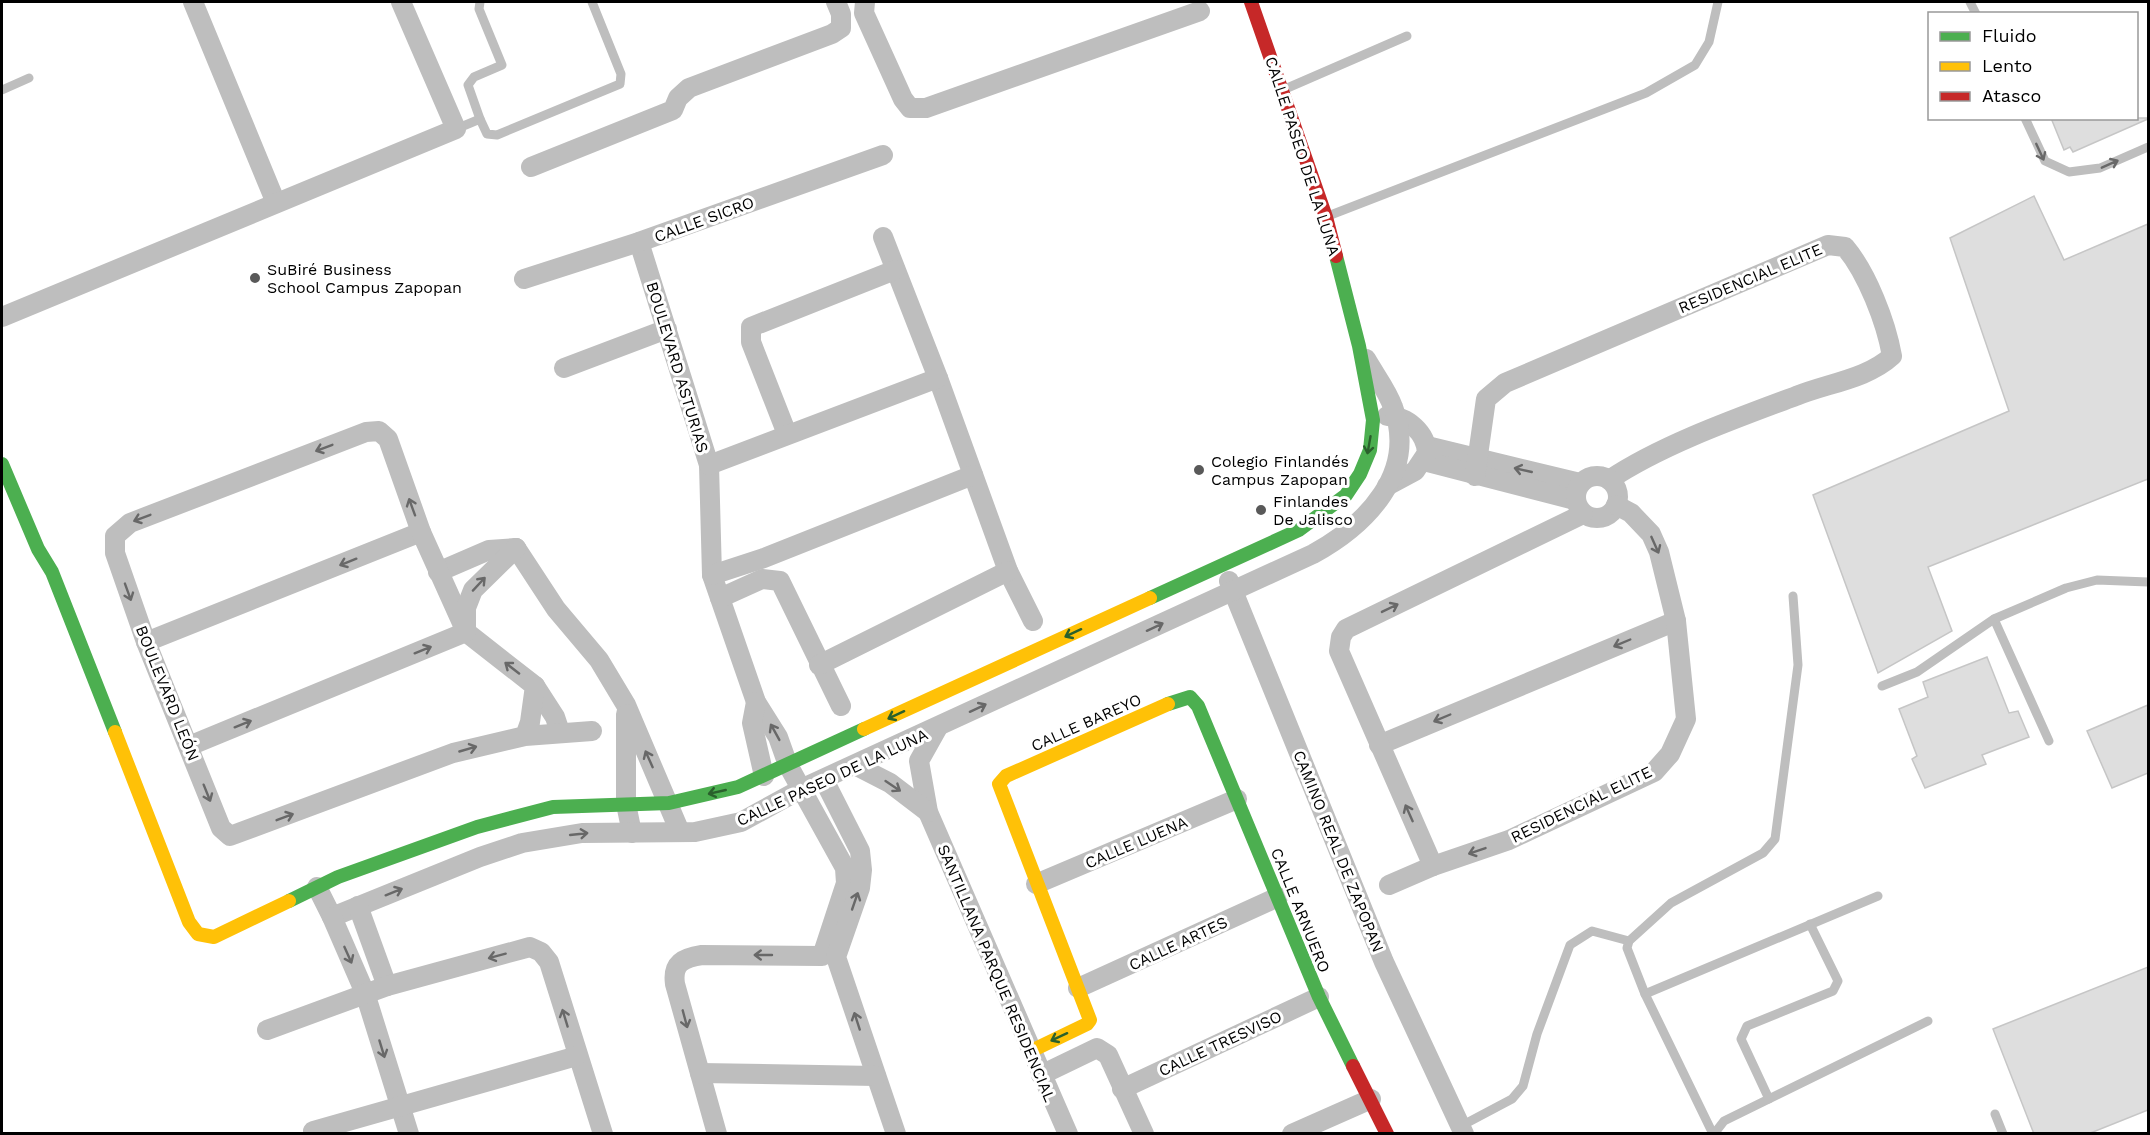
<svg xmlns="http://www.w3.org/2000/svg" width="2150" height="1135" font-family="'Work Sans',sans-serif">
<rect width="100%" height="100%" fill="#fff"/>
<g fill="#dedede" stroke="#c6c6c6" stroke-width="1.5">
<polygon points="2051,118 2148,118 2148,119 2073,152 2070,147 2064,150"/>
<polygon points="2034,196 2064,260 2148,224 2148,479 1928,567 1952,631 1878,673 1813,495 2009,411 1950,238"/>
<polygon points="1987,657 2009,713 2018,711 2029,737 1982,755 1986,764 1925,788 1912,759 1917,756 1899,709 1928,697 1923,682"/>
<polygon points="2148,705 2148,773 2112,788 2087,731"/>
<polygon points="2148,967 2148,1110 2088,1134 2034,1134 1993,1029"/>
</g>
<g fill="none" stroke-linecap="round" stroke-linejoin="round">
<g stroke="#bebebe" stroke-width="9">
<polyline points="480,2 479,9 502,65 474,77 468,85 480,119"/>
<polyline points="1970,2 1976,14"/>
<polyline points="1285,89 1407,36"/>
<polyline points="2,90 29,78"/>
<polyline points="2025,118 2045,161 2069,172 2100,168 2148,147"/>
<polyline points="456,129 480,119 487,134 497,135 620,84 621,74 592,2"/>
<polyline points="1328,216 1646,93 1695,65 1709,42 1718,2"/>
<polyline points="1994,619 2049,741"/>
<polyline points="1882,686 1917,672 1994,619 2066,588 2097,580 2148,582"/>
<polyline points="1645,994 1627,948 1629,941 1671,903 1763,853 1775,839 1798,665 1793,596"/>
<polyline points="1769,1099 1741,1039 1747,1026 1833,991 1838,981 1810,924"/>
<polyline points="1995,1114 2003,1134"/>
<polyline points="1461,1126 1512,1099 1523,1086 1537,1034 1570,945 1592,931 1629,941"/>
<polyline points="1713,1134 1645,994 1878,896"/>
<polyline points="1714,1134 1724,1121 1928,1021"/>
</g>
<g stroke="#bebebe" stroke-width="20">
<polyline points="193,2 276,203"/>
<polyline points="865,2 864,13 903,99 910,108 926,108 1200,11"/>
<polyline points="531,167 673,110 678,98 689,88 832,34 841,28 841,14 836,2"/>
<polyline points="883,237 938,378 1008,571 1033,621"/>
<path d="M 639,242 L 709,465 L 712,575 L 756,702 L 778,737 L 788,765 L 845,868 L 846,883 L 822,956 L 702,955 C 683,958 672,963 675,984 L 717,1134"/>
<polyline points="524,279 639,242 883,155"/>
<polyline points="2,317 456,129 401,2"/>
<polyline points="564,368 667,329"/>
<polyline points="787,434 751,342 751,327 895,270"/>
<polyline points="1427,446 1580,483"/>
<polyline points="1424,461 1575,500"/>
<polyline points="709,465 938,378"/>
<path d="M 1475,476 L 1486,399 L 1505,383 L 1828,245 L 1845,247 C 1867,273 1886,322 1892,356 C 1867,379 1828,383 1796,396 C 1737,418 1661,445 1609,480"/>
<circle cx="1597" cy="497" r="21"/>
<path d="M 1387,486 L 1415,471 L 1427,453 C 1426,433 1408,416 1387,416"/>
<polyline points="516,548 556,609 599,660 626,705 680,832"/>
<polyline points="438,572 489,550 516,548"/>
<polyline points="712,575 764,558 973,475"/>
<polyline points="1229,581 1384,962 1464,1134"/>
<polyline points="720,598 762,579 780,581 841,706"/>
<polyline points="146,642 421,532"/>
<polyline points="819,665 1008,571"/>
<polyline points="535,686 555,717 560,732"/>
<polyline points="756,702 752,723 764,776"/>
<polyline points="626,714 626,804 632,833"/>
<polyline points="938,727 919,761 928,812 1068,1134"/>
<polyline points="525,736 530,722 535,686 466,632 421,532 388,439 379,431 366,432 130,523 115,536 115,553 146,642 221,828 230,836 453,753 525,736 592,731"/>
<polyline points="1379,745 1676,621"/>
<polyline points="189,746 466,632 466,608 473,590 516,548"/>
<polyline points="855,765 890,783 928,812"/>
<polyline points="824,780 860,851 862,870 860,888 836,957 896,1134"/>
<polyline points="1433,866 1339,651 1341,637 1346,629 1583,514"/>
<polyline points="1036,884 1237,799"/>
<polyline points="1389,885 1433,866 1509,840 1654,772 1670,754 1686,719 1676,621 1659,552 1651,534 1631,513 1616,505"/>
<path d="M 317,887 L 332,917 L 480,857 L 522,843 L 582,833 L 695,832 L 741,822 L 803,788 L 1313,554 C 1366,525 1418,473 1393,407 C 1387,390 1375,375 1366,359"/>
<polyline points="358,906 387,986"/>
<polyline points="332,917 365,993 409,1134"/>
<polyline points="1078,988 1278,897"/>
<polyline points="267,1030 387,986 530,947 541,952 549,962 603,1134"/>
<polyline points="700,1073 876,1076"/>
<polyline points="1041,1075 1097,1048 1108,1055 1144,1134"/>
<polyline points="1122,1089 1319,997"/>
<polyline points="313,1131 577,1056"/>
<polyline points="1292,1134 1371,1099"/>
</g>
<g stroke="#4caf50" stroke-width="14">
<polyline points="2,464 38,549 52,572 115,732"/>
<polyline points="1150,598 1299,530 1346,495 1360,474 1370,450 1373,420 1359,346 1336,256"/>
<polyline points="1168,704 1190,697 1198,706 1319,997 1353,1066"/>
<polyline points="289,901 338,877 477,827 553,807 669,803 738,787 864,729"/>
</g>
<g stroke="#ffc107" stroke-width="14">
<polyline points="864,729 1150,598"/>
<polyline points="115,732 189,922 198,934 214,937 289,901"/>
<polyline points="1031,1051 1087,1024 1090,1020 999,784 1006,776 1168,704"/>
</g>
<g stroke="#c62828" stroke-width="14">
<polyline points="1251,2 1326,217 1336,256"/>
<polyline points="1353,1066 1387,1134"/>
</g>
</g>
<defs><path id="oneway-shaft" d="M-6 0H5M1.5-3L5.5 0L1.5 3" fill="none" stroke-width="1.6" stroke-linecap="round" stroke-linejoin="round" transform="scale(1.5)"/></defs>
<g stroke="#686868">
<use href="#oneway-shaft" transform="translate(2040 152) rotate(65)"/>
<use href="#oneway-shaft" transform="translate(2110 164) rotate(-24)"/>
<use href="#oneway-shaft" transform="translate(324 448) rotate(159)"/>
<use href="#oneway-shaft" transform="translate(1523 470) rotate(-167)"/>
<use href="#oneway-shaft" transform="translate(412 507) rotate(-110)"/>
<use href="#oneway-shaft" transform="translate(142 518) rotate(159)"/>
<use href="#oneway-shaft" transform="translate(1655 545) rotate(66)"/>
<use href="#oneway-shaft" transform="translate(348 562) rotate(158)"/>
<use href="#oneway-shaft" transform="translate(479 584) rotate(-47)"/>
<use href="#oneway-shaft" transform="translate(128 592) rotate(70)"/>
<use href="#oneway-shaft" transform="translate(1390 608) rotate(-26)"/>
<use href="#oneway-shaft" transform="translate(1155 627) rotate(-25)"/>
<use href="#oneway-shaft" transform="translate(1622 643) rotate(157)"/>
<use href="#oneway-shaft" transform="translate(423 650) rotate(-22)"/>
<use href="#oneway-shaft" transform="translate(512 668) rotate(-142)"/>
<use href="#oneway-shaft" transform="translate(978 708) rotate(-25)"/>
<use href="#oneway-shaft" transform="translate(1442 718) rotate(157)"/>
<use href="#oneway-shaft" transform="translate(243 724) rotate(-22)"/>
<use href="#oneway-shaft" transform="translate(775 732) rotate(-119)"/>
<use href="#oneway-shaft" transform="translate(468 749) rotate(-16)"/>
<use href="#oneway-shaft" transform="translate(649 759) rotate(-114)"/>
<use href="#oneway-shaft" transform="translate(893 786) rotate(34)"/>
<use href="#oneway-shaft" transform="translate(207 793) rotate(68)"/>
<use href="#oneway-shaft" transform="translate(1409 813) rotate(-114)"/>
<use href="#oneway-shaft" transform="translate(285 817) rotate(-21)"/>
<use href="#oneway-shaft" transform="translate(579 834) rotate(-6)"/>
<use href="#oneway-shaft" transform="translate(1477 851) rotate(161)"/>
<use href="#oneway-shaft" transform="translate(394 892) rotate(-22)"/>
<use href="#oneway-shaft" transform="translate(855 901) rotate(-71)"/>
<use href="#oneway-shaft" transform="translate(348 955) rotate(66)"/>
<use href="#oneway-shaft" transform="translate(763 955) rotate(-180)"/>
<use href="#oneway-shaft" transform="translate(497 956) rotate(165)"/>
<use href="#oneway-shaft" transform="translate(565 1018) rotate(-107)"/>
<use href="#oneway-shaft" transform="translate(685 1019) rotate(75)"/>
<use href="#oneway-shaft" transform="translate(857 1021) rotate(-108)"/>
<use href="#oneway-shaft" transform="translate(382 1049) rotate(73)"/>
</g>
<g stroke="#2a602c">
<use href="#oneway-shaft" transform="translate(1369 445) rotate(100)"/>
<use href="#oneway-shaft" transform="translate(1073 633) rotate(155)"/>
<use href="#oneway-shaft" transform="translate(896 715) rotate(155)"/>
<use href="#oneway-shaft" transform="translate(717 792) rotate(167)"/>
<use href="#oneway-shaft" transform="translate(1059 1037) rotate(155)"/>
</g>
<g fill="#595959" stroke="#fff" stroke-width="2">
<circle cx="255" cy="278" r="6"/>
<circle cx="1199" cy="470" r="6"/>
<circle cx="1261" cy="510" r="6"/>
</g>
<g text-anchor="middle" stroke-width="6" stroke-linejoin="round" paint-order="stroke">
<g font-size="16" fill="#000" stroke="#fff">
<text transform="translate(1303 156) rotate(72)" y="6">CALLE PASEO DE LA LUNA</text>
<text transform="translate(704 219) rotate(-20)" y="6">CALLE SICRO</text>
<text transform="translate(1750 278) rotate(-23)" y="6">RESIDENCIAL ELITE</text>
<text transform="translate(678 367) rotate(73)" y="6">BOULEVARD ASTURIAS</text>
<text transform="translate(168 693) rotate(68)" y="6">BOULEVARD LEÓN</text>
<text transform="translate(1086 722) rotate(-24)" y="6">CALLE BAREYO</text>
<text transform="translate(832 777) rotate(-25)" y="6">CALLE PASEO DE LA LUNA</text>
<text transform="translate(1581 804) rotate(-26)" y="6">RESIDENCIAL ELITE</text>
<text transform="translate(1136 842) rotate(-23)" y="6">CALLE LUENA</text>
<text transform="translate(1339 851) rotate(68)" y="6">CAMINO REAL DE ZAPOPAN</text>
<text transform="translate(1301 910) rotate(68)" y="6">CALLE ARNUERO</text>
<text transform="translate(1178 943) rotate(-25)" y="6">CALLE ARTES</text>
<text transform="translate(997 973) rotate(67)" y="6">SANTILLANA PARQUE RESIDENCIAL</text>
<text transform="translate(1220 1043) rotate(-25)" y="6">CALLE TRESVISO</text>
</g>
<g font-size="16" fill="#000" stroke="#fff" text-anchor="start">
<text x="267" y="275">SuBiré Business<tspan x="267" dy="18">School Campus Zapopan</tspan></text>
<text x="1211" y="467">Colegio Finlandés<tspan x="1211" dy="18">Campus Zapopan</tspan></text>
<text x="1273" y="507">Finlandes<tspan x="1273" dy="18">De Jalisco</tspan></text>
</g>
</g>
<rect width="2150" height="1135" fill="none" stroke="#000000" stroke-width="6"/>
<rect x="1928" y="12" width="210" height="108" fill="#ffffff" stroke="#999999" stroke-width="1.5"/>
<rect x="1940" y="32" width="30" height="9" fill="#4caf50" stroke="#999999" stroke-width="1.5"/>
<text x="1982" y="42" font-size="18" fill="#000000">Fluido</text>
<rect x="1940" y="62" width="30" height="9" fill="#ffc107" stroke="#999999" stroke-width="1.5"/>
<text x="1982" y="72" font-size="18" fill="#000000">Lento</text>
<rect x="1940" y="92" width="30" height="9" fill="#c62828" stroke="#999999" stroke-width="1.5"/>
<text x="1982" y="102" font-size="18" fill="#000000">Atasco</text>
</svg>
